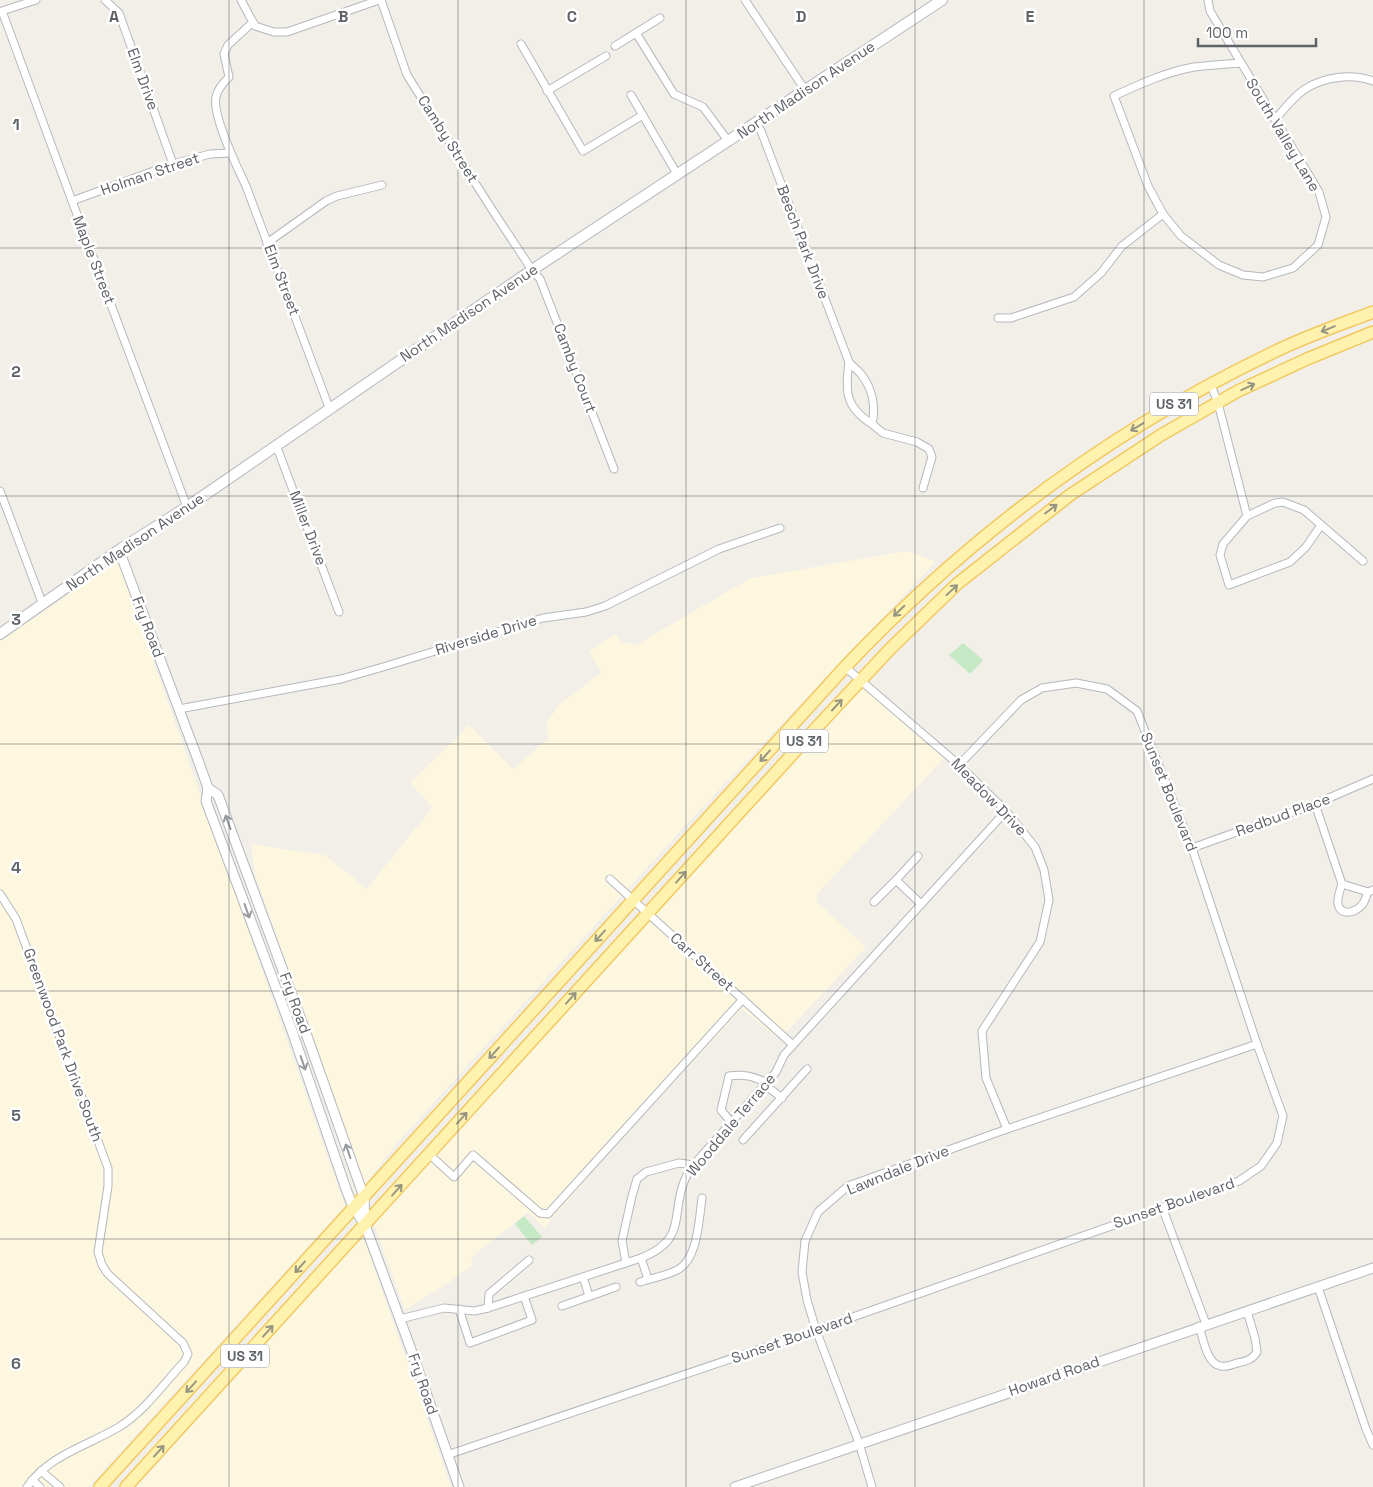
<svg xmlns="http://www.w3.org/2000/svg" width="1373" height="1487" font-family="'Space Grotesk',sans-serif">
<rect width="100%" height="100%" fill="#f1efe8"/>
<g fill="#fef7e0">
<polygon points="908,551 935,562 681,830 396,1144 365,1185 256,877 251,844 324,855 354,878 366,890 432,808 430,804 410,783 469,725 513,769 548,739 547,723 559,705 602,672 589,652 615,634 622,642 636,645 751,578"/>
<polygon points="118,561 345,1206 88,1487 0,1487 0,641"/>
<polygon points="862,687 946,756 816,895 818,903 866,947 788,1030 776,1037 742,1009 623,1137 544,1228 528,1212 473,1256 471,1266 448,1283 405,1310 374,1224"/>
<polygon points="363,1236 451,1487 136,1487"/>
</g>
<g fill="#c5e8c5">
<polygon points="963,643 983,660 970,674 949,655"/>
<polygon points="524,1216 542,1237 532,1245 515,1224"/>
</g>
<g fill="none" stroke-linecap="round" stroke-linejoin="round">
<g stroke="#b5b8bc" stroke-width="9">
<g id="minor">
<polyline points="36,0 2,11 72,201 187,507"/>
<polyline points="105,0 119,13 173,164"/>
<polyline points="241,0 255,26 274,32 287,32 379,0"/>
<polyline points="381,0 407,75 491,208 532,270 540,279 614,469"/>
<polyline points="745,0 805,90"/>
<path d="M 1208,0 L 1210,11 L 1319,192 L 1326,217 L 1318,245 L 1293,268 L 1263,277 L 1243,275 L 1219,265 L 1181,236 L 1163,214 L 1148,186 L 1114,96 C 1140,84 1166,72 1194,67 C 1209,65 1225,64 1240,63"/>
<path d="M 253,22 L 228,45 L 224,54 L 229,77 C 224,82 217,90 216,97 C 212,116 237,167 246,186 L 330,410"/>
<polyline points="636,33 674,94 703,107 729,142"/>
<polyline points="521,44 583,151 643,115"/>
<polyline points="615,46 660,18"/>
<polyline points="547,91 606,56"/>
<polyline points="631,95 677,174"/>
<path d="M 1275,120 C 1284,109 1293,97 1305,89 C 1324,77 1351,73 1373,81"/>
<polyline points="756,123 761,131 849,362"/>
<polyline points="72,201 173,164 210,154 229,153"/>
<polyline points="267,243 326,201 337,196 382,185"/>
<polyline points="998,318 1011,318 1074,297 1101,273 1122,246 1163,214"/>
<path d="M 849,362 C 852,366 857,369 861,374 C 872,388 876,406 872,424 C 845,407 845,391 849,362 Z"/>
<polyline points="1211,385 1218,403 1247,516"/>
<polyline points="872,424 883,433 917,442 929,449 932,457 923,488"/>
<polyline points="276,445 339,612"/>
<polyline points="0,491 43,605"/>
<polyline points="1321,525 1306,547 1290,562 1229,585 1220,555 1223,544 1247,516 1275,503 1283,502 1304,510 1363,561"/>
<polyline points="845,667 959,765 1006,811 1035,847 1044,870 1049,900 1040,942 982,1031 986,1078 1007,1129"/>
<polyline points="179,709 341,679 383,667 543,618 586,612 605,606 719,549 780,528"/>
<polyline points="1315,804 1342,884 1368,892 1373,890"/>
<polyline points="1192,848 1315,804 1373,779"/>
<polyline points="918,856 896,880 921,904"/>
<polyline points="610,879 793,1045"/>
<path d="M 1342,884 C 1340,890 1337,898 1338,904 C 1341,917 1355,912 1361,906 C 1365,903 1366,896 1368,892"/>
<path d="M 0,894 L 16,919 L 105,1160 L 108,1168 L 108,1186 L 98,1252 L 102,1265 L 108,1274 L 183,1343 L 188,1354 L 184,1362 C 164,1383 145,1411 119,1427 C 87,1446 49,1455 27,1487"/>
<polyline points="874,902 896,880"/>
<polyline points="765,1085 782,1098"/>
<path d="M 731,1122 L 721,1110 L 729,1076 C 744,1074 753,1076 767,1083"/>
<polyline points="743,1140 807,1069"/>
<polyline points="429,1154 454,1177 473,1155 540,1213 548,1214 743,999"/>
<polyline points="1162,1207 1206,1324"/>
<polyline points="641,1258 648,1279"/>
<polyline points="626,1263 622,1241 632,1196 637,1179 646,1172 679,1163 694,1165"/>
<polyline points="583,1277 589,1296"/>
<path d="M 640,1282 C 652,1278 666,1276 677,1270 C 698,1260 699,1219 702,1198"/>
<polyline points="1318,1287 1366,1429 1373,1445"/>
<polyline points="562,1306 616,1287"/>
<polyline points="488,1308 489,1294 529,1260"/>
<polyline points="459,1309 470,1343 532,1320 524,1296"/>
<path d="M 400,1319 L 444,1308 L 474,1311 L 488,1308 L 641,1258 C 690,1239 669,1212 686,1177 C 688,1172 693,1166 697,1161 L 776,1072 L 784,1055 L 793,1045 L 1006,811"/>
<path d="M 1199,1326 C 1203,1338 1207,1365 1221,1366 C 1226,1367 1232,1365 1237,1363 C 1246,1361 1252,1360 1257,1352 L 1255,1338 L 1247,1311"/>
<polyline points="447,1455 816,1330 1239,1181 1261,1166 1277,1143 1283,1116 1257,1044 1192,848 1137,711 1107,689 1076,683 1042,688 1021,700 959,765"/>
<polyline points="41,1471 60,1487"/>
<polyline points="32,1480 40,1487"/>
<polyline points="872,1487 859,1443 816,1330 807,1300 802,1272 805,1241 818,1212 848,1186 1007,1129 1257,1044"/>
</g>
</g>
<g stroke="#b5b8bc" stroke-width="11">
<g id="tertiary">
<polyline points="119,550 198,760 208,788 206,801 291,1028 346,1189 353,1207 365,1225 409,1344 459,1487"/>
<polyline points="208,788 218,795 302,1022 364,1197 365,1224"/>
<polyline points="735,1487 1373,1268"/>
</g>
</g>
<g stroke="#b6babf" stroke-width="12">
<polyline id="secondary" points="0,634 119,550 187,507 532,270 942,0"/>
</g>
<g stroke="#f2c960" stroke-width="14">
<g id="primary">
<path d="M 100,1487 L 845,667 C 968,537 1111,430 1272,353 C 1304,337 1339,325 1373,312"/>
<polyline points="126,1487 818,726 890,649 957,584 1070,495 1161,435 1238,391 1307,359 1373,332"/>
</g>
</g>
<use href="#minor" stroke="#fff" stroke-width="7"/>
<use href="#tertiary" stroke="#fff" stroke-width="9"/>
<use href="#secondary" stroke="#fff" stroke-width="10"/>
<use href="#primary" stroke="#fff2af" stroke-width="11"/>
</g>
<defs><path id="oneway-shaft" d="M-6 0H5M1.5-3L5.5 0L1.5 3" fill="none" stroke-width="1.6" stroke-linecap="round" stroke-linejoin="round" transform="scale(1.25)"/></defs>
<g stroke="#979581">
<use href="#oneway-shaft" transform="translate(1328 329) rotate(158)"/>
<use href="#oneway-shaft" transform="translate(1248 387) rotate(-25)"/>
<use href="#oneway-shaft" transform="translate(1137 427) rotate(149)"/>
<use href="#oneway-shaft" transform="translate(1051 509) rotate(-37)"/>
<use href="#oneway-shaft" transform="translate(952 590) rotate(-43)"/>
<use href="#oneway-shaft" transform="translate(899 611) rotate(136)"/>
<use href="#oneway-shaft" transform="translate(837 705) rotate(-47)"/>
<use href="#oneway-shaft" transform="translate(765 756) rotate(132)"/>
<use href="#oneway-shaft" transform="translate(681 877) rotate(-48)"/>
<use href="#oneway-shaft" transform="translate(600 936) rotate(132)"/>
<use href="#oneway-shaft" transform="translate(571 998) rotate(-48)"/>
<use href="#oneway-shaft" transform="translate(494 1053) rotate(132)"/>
<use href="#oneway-shaft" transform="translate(462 1118) rotate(-48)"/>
<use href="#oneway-shaft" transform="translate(397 1190) rotate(-48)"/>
<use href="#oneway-shaft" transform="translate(300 1267) rotate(132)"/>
<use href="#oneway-shaft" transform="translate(268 1331) rotate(-48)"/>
<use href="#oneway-shaft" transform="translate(191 1387) rotate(132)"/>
<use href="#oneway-shaft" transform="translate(159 1451) rotate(-48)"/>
</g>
<g stroke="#979a9d">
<use href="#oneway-shaft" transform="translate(228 822) rotate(-110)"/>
<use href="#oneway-shaft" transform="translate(247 911) rotate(70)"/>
<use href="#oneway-shaft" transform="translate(303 1063) rotate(71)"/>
<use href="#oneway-shaft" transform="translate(348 1151) rotate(-109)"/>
</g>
<path fill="none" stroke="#5f6368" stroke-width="1" stroke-opacity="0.55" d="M 229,0 L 229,1487M 458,0 L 458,1487M 686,0 L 686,1487M 915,0 L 915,1487M 1144,0 L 1144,1487M 0,248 L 1373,248M 0,496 L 1373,496M 0,744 L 1373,744M 0,991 L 1373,991M 0,1239 L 1373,1239"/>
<g text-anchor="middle" stroke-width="5" stroke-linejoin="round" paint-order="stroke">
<g fill="#fff" stroke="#8f9295" stroke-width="1">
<rect x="1150" y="392.5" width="48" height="23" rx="4"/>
<rect x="780" y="729.5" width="48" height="23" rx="4"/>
<rect x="221" y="1344.5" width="48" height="23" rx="4"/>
</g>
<g font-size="14" font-weight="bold" fill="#5f6368">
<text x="1174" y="409">US 31</text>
<text x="804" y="746">US 31</text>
<text x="245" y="1361">US 31</text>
</g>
<g font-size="15" fill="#5f6368" stroke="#fff">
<text transform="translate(143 79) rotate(70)" y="5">Elm Drive</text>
<text transform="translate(806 90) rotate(-34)" y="5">North Madison Avenue</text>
<text transform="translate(1283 135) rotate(59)" y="5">South Valley Lane</text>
<text transform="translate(448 139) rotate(58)" y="5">Camby Street</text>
<text transform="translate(150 174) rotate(-19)" y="5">Holman Street</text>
<text transform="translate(803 242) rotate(69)" y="5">Beech Park Drive</text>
<text transform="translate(94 260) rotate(69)" y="5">Maple Street</text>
<text transform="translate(282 280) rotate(69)" y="5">Elm Street</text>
<text transform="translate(469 313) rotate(-34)" y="5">North Madison Avenue</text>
<text transform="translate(575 368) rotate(69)" y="5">Camby Court</text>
<text transform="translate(308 528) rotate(69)" y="5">Miller Drive</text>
<text transform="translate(135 542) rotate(-34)" y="5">North Madison Avenue</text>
<text transform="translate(148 627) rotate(69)" y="5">Fry Road</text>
<text transform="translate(486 635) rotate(-17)" y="5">Riverside Drive</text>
<text transform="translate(1169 792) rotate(68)" y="5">Sunset Boulevard</text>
<text transform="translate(989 797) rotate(46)" y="5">Meadow Drive</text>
<text transform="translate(1283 815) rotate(-20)" y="5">Redbud Place</text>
<text transform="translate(702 962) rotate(42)" y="5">Carr Street</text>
<text transform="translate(295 1003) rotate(70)" y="5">Fry Road</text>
<text transform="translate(63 1045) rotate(70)" y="5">Greenwood Park Drive South</text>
<text transform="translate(731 1125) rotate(-50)" y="5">Wooddale Terrace</text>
<text transform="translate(898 1170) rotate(-22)" y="5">Lawndale Drive</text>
<text transform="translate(1174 1203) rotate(-19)" y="5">Sunset Boulevard</text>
<text transform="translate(792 1338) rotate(-19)" y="5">Sunset Boulevard</text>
<text transform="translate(1054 1376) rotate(-19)" y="5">Howard Road</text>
<text transform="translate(423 1384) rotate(71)" y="5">Fry Road</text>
</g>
</g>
<g font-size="16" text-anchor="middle" font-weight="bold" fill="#5f6368" stroke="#fff" stroke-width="5" stroke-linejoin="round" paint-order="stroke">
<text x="114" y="22">A</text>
<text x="343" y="22">B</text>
<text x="572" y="22">C</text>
<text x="801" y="22">D</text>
<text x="1030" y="22">E</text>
<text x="16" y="130">1</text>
<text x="16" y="377">2</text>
<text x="16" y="625">3</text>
<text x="16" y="873">4</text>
<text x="16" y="1121">5</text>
<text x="16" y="1369">6</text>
</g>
<path d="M1198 38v8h118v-8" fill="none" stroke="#5f6368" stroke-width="2.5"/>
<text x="1206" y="38" font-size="15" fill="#5f6368" stroke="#ffffff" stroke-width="4" paint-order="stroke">100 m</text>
</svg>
